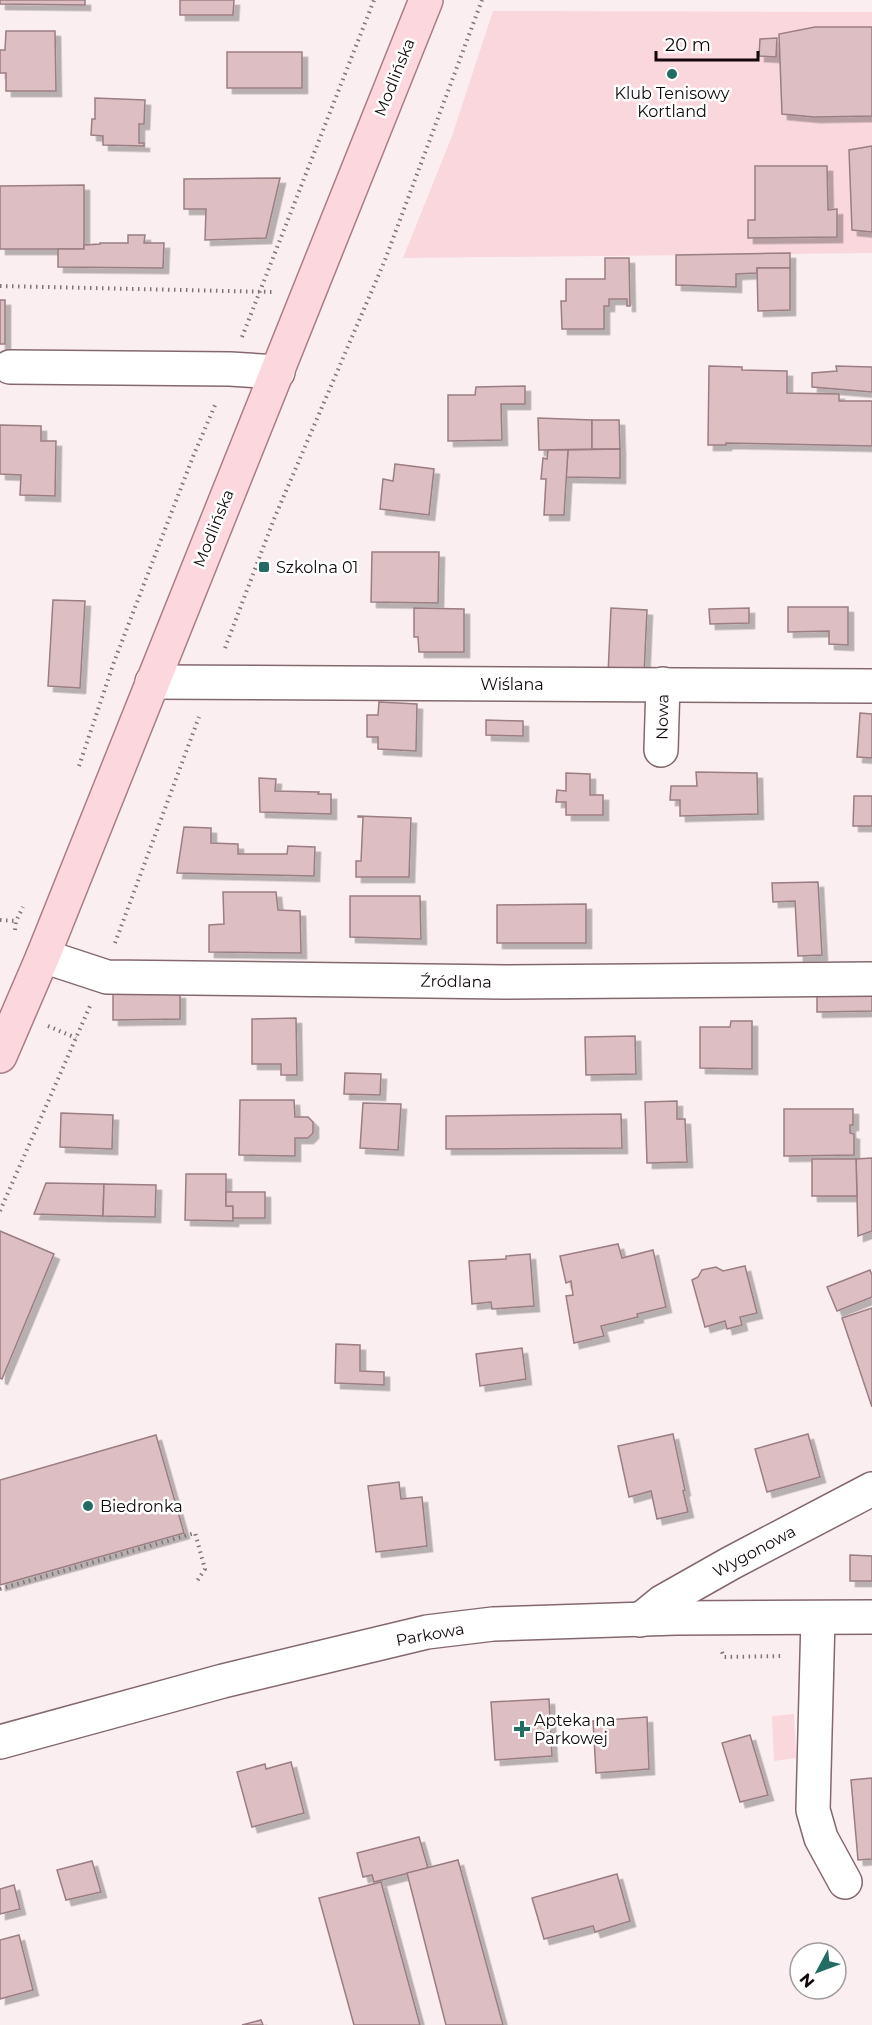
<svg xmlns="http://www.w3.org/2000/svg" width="872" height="2025" font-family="Montserrat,sans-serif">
<defs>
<filter id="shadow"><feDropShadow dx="5.5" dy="5.5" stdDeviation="0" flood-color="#0004"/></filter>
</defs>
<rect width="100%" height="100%" fill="#fbeef0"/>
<g fill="#f9d7dd">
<polygon points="493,11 872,12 872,253 403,258 452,136"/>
<polygon points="794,1714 796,1758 774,1761 772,1716"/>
</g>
<g fill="#ddbec3" stroke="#9a7e83" stroke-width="1.5" filter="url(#shadow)">
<polygon points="0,0 85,0 85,5 0,4"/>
<polygon points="180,0 234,0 233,15 180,15"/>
<polygon points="815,27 872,27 872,116 814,117 782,114 779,34"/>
<polygon points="6,31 55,31 56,91 6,91 6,73 0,73 0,50 5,50"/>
<polygon points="777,38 776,57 759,56 760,39"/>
<rect x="227" y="52" width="75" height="36"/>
<polygon points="95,98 145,100 144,124 139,124 139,143 144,143 144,146 103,145 103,136 91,135 92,119 95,119"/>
<polygon points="872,146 872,232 852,230 849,150"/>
<polygon points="755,166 827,166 828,210 837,209 837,237 748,238 748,220 755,220"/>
<polygon points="280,178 266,238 205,240 206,209 184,209 184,179"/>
<polygon points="84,185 84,249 0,249 0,186"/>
<polygon points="128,235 145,235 144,243 164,243 163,268 58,267 58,249 84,249 84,245 100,244 100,243 128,243"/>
<polygon points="790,253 790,268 757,268 757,273 736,274 736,287 676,285 676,255"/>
<polygon points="605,258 629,258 630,306 627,306 627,299 609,299 609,306 604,306 604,329 562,329 561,301 566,301 566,279 605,279"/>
<polygon points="757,268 790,268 790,310 758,311"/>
<rect x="0" y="300" width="5" height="44"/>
<polygon points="709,366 742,367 742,370 787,371 787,393 839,394 839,401 872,401 872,446 726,443 726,445 708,445"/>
<polygon points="836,366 872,367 872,392 812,387 812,373 837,371"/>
<polygon points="525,386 525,404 501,404 502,440 448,441 448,395 475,395 476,387"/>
<polygon points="538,418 592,420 592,449 539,450"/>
<polygon points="592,420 619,420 620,449 592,449"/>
<polygon points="0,425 41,426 41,441 56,441 55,496 20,495 21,475 0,474"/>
<polygon points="620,449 620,478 566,477 568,450"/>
<polygon points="548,450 568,450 564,515 544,515 546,479 541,479 543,458 547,459"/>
<polygon points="395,464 434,469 429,515 380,509 383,479 393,481"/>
<polygon points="372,552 439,552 438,603 371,602"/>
<polygon points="53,600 85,601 80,688 48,686"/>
<polygon points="788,607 848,607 848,645 829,644 829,631 788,632"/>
<polygon points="414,608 464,609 464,652 419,652 418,637 414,637"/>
<polygon points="611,608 647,610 644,675 608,675"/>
<polygon points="749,608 749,623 710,624 709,609"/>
<polygon points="379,702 417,704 416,751 378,749 378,737 367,737 367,715 378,715"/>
<polygon points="860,713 872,714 872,758 857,757"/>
<polygon points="486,720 523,721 523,736 486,735"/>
<polygon points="696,772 757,773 758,814 680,816 680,800 670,800 671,786 697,786"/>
<polygon points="566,773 590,774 590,795 603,795 603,815 566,815 566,802 556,802 557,790 566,791"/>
<polygon points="259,778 276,779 275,791 319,792 318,794 331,794 331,814 260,812"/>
<polygon points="854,796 872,796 872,826 853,826"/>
<polygon points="358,816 411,818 409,877 356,877 356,861 361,861 363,817 358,817"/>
<polygon points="184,827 211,828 211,843 238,844 238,854 287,854 288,846 315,847 314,876 177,873"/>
<polygon points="818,882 822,955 798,956 795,901 773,902 772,883"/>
<polygon points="223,892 276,892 278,910 300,911 301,953 209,952 209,925 224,924"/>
<polygon points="350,896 420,896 421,939 350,937"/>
<polygon points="586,904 586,943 497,943 497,905"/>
<polygon points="872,990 872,1011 817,1012 817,991"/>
<polygon points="180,993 180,1019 113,1020 113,994"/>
<polygon points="296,1018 297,1075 281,1075 281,1064 252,1064 252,1019"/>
<polygon points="731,1021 752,1021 752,1069 700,1068 700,1027 730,1027"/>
<polygon points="635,1036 636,1074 586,1075 585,1037"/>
<polygon points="345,1073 381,1074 380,1095 344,1094"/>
<polygon points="240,1100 294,1100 295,1117 308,1117 313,1122 313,1133 308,1138 295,1138 295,1156 239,1155"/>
<polygon points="677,1101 677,1119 685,1119 687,1162 647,1163 645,1102"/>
<polygon points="363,1103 401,1104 398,1150 360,1148"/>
<polygon points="784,1109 853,1109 853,1125 850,1125 850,1133 854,1134 854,1155 784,1156"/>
<polygon points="61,1113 113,1115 112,1149 60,1147"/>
<polygon points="621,1114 622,1148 446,1149 446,1116"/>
<polygon points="872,1158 872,1231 858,1236 856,1159"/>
<polygon points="812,1159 856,1159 857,1196 812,1196"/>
<polygon points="186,1174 226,1174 226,1206 233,1206 233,1221 185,1220"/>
<polygon points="46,1183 104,1184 103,1216 34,1214"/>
<polygon points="104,1184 156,1185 155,1217 103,1216"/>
<polygon points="226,1192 265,1192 265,1218 233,1218 233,1206 226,1206"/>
<polygon points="0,1231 54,1254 2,1379 0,1378"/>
<polygon points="618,1244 622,1258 653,1250 666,1307 637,1314 638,1317 601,1326 604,1336 574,1343 566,1296 573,1295 571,1281 566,1283 560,1256"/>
<polygon points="530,1254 534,1306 492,1309 491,1302 472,1304 469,1261 506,1259 506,1256"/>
<polygon points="745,1266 757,1313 740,1317 742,1325 727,1329 725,1321 705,1327 692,1280 698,1277 702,1270 716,1267 723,1271"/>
<polygon points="870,1270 872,1275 872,1297 837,1311 827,1287"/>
<polygon points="872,1308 872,1407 842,1318"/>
<polygon points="336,1344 360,1345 360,1371 384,1372 384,1385 335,1383"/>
<polygon points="522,1348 526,1379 480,1386 476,1354"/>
<polygon points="673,1434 685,1490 683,1491 688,1512 657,1519 651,1491 629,1497 618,1446"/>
<polygon points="808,1434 820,1477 767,1492 755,1449"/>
<polygon points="156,1435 184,1533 0,1585 0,1480"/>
<polygon points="399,1482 401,1499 422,1497 427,1546 376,1552 368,1486"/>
<polygon points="850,1555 872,1556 872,1581 850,1581"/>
<polygon points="549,1699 552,1756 495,1760 491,1702"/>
<polygon points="647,1717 649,1769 596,1773 593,1721"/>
<polygon points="750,1735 768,1795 740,1802 722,1743"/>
<polygon points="291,1762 304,1813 252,1827 237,1772 265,1764 266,1769"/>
<polygon points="872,1778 872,1859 858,1860 851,1780"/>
<polygon points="419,1837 428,1868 374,1882 372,1875 363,1877 357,1853"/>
<polygon points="458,1860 503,2025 446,2025 407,1873"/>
<polygon points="92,1861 101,1892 66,1900 57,1870"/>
<polygon points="617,1874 630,1921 595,1932 593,1926 544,1939 532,1898"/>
<polygon points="381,1882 420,2025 354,2025 319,1898"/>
<polygon points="14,1885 20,1909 0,1914 0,1889"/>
<polygon points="19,1935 33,1990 0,1999 0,1940"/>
<polygon points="261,2020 263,2025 242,2025"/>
</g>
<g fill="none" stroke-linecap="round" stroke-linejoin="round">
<g stroke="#84686e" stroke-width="36">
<g id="minor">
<polyline points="10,367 230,369 278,372"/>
<polyline points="152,682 872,686"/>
<polyline points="661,750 663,684"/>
<polyline points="43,956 107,977 505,982 872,979"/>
<polyline points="818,1618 813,1810 821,1838 845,1882"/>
<polyline points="640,1620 662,1602 731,1563 872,1489"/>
<polyline points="0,1742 223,1681 427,1632 493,1624 676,1618 872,1617"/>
</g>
</g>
<g stroke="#a97d86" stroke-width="36">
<polyline id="major" points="0,1056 43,956 426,0"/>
</g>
<g stroke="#7f7476" stroke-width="4" stroke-dasharray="1.5 4.5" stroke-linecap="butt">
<polyline points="0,286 273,292"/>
<polyline points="242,337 374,0"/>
<polyline points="225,648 274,519 385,260 482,0"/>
<polyline points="79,766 114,662 194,454 216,403"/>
<polyline points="0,920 16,921"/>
<polyline points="15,930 16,921 23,907"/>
<polyline points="115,943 199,717"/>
<polyline points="48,1026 76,1038"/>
<polyline points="0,1211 90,1006"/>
<polyline points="0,1589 195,1533 205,1569 197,1581"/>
<polyline points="722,1652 724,1657 783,1656"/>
</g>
<use href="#minor" stroke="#fff" stroke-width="33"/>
<use href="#major" stroke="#fcd7de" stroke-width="33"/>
</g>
<g fill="#236c64" stroke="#fff" stroke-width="2">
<circle cx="672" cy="74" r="6"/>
<rect x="258" y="561" width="12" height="12" rx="3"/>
<circle cx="88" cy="1506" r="6"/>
<path d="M519 1720h6v6h6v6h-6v6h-6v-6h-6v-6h6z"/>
</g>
<g text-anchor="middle" stroke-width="5" stroke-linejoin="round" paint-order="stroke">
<g font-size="16" fill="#13090b" stroke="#fff">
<text transform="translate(394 77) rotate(-68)" y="6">Modlińska</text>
<text transform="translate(213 528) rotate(-68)" y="6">Modlińska</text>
<text x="512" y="690">Wiślana</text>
<text transform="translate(662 717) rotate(-89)" y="6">Nowa</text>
<text transform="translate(456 981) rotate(1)" y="6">Źródlana</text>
<text transform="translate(754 1551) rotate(-28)" y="6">Wygonowa</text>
<text transform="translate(430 1634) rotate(-10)" y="6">Parkowa</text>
</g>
<g font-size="16" fill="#13090b" stroke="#fff" text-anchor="start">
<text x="672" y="99" text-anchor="middle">Klub Tenisowy<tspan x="672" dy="18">Kortland</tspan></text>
<text x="276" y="573">Szkolna 01</text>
<text x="100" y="1512">Biedronka</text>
<text x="534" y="1726">Apteka na<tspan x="534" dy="18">Parkowej</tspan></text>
</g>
</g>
<g transform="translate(818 1971) rotate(229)"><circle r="28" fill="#ffffff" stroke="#a19d9d" stroke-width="1.5"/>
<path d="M0-4.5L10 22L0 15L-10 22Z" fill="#236c64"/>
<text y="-9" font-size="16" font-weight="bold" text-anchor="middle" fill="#13090b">N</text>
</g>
<path d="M656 51v9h102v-9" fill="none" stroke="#13090b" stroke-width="3"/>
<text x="665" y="51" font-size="18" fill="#13090b" stroke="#ffffff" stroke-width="4.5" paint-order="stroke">20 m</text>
</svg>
